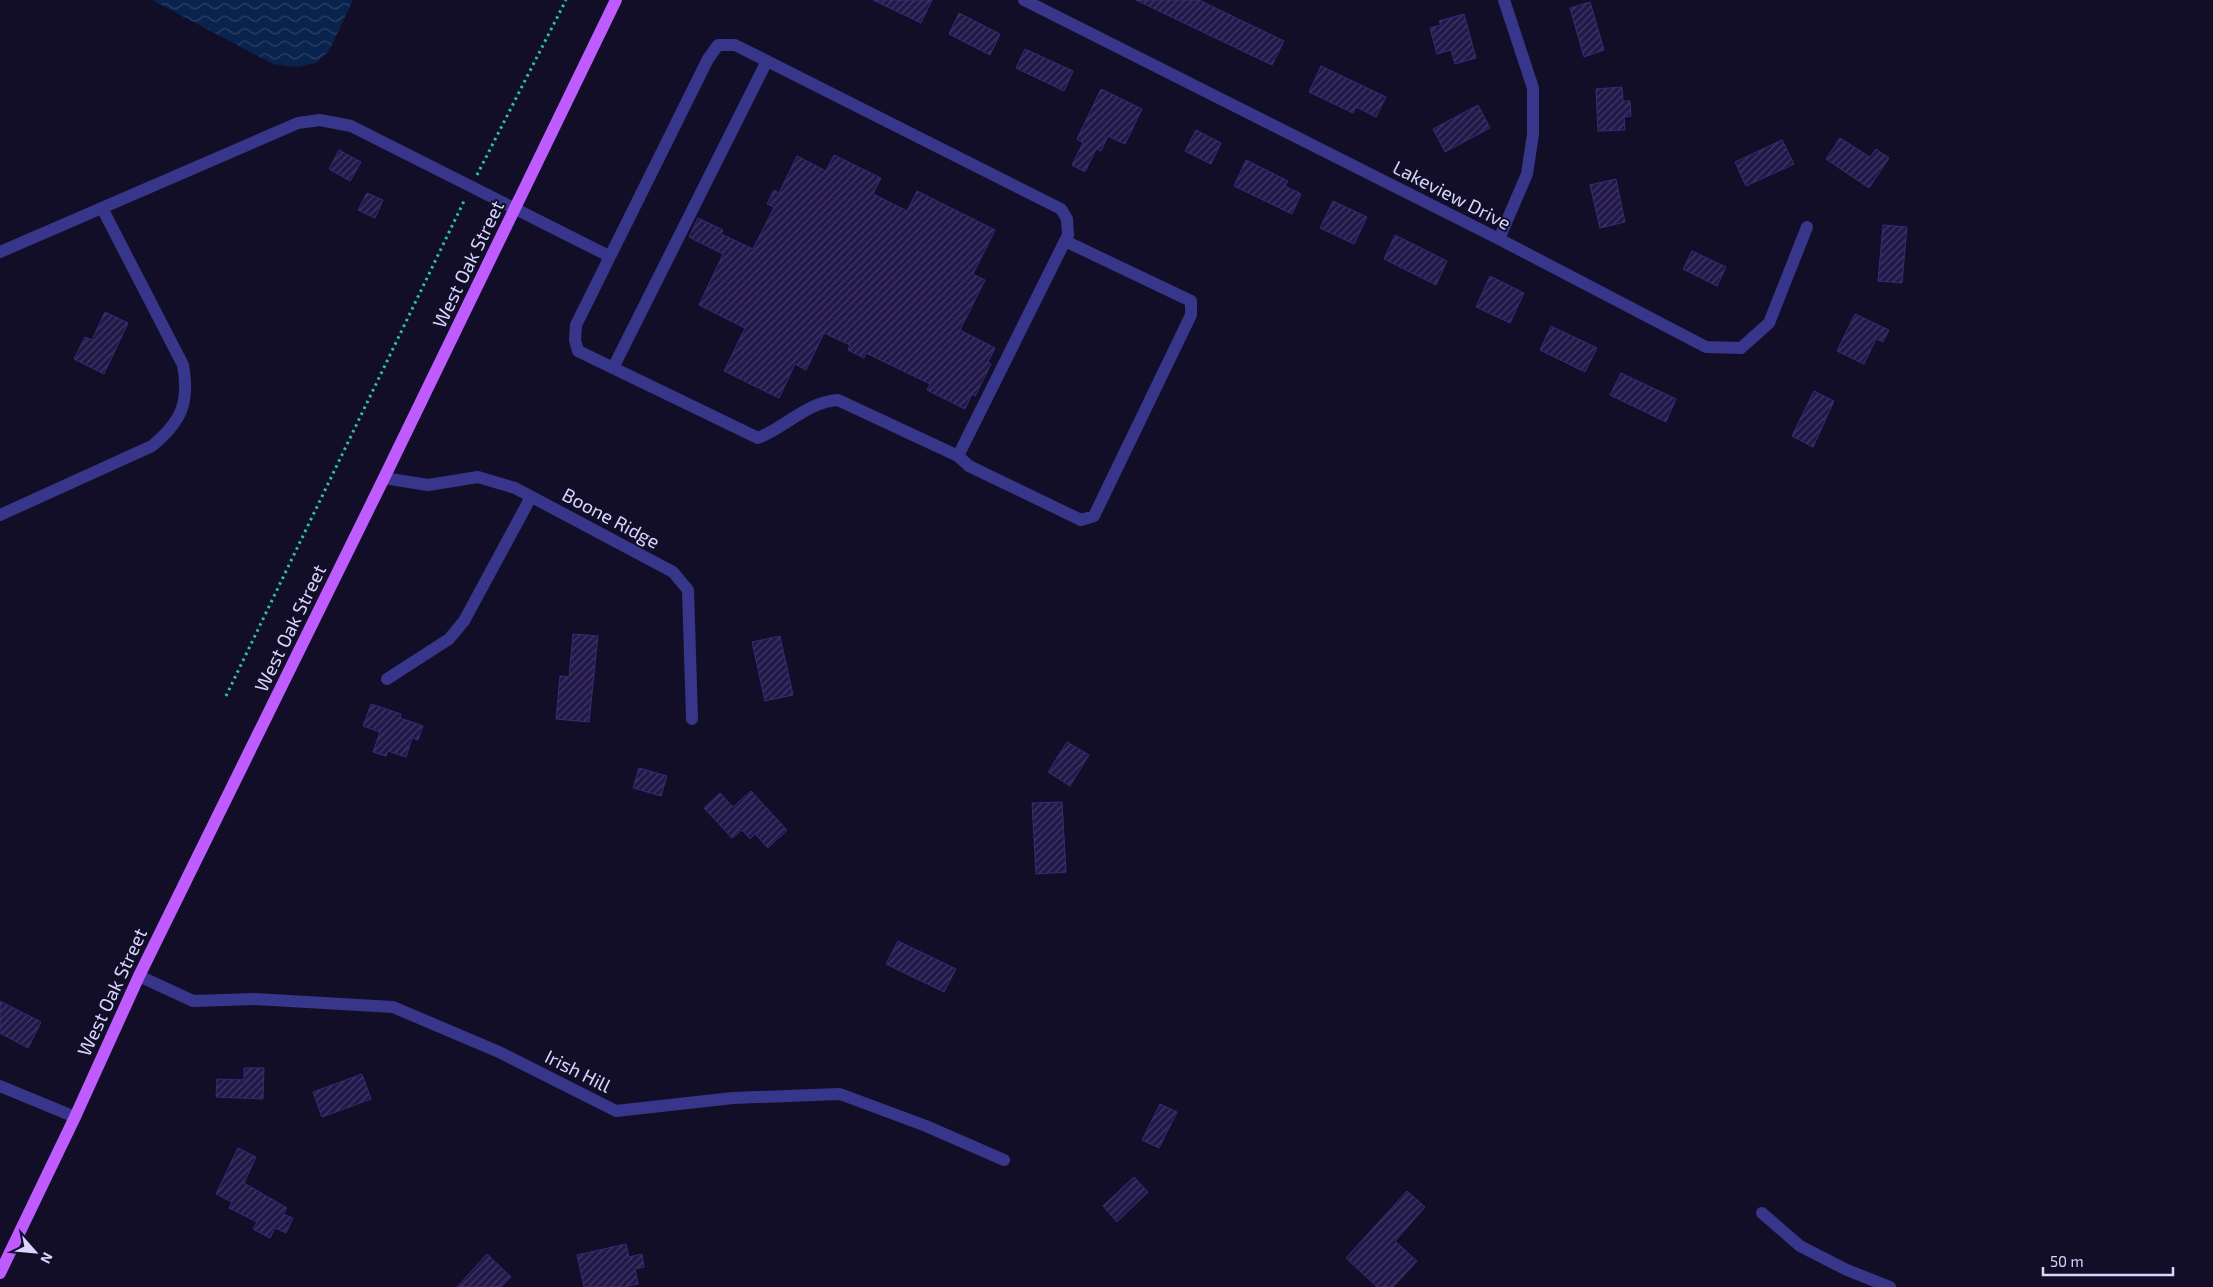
<svg xmlns="http://www.w3.org/2000/svg" width="2213" height="1287" font-family="'Exo 2',sans-serif">
<defs>
<pattern id="water-waves" width="16" height="10" patternUnits="userSpaceOnUse" patternTransform="scale(1.25)"><rect width="16" height="10" fill="#09234c"/><path d="M0 5q4-4 8 0t8 0" fill="none" stroke="#2c4267"/></pattern>
<pattern id="building-hatch" width="6" height="6" patternUnits="userSpaceOnUse" patternTransform="scale(1.25)"><rect width="6" height="6" fill="#22194a"/><path d="M-1 1l2-2M0 6l6-6M5 7l2-2" fill="none" stroke="#423a65"/></pattern>
</defs>
<rect width="100%" height="100%" fill="#120e28"/>
<polygon fill="url(#water-waves)" points="152,0 353,0 329,51 316,63 297,67 273,64"/>
<g fill="url(#building-hatch)" stroke="#372a78">
<polygon points="873,0 932,0 921,23"/>
<polygon points="1136,0 1199,0 1284,41 1272,65"/>
<polygon points="1590,2 1604,50 1584,57 1570,8"/>
<polygon points="959,13 1000,34 990,55 949,34"/>
<polygon points="1464,14 1476,58 1455,64 1451,50 1437,54 1430,28 1441,25 1439,21"/>
<polygon points="1025,49 1073,71 1064,91 1016,68"/>
<polygon points="1321,66 1386,97 1376,117 1356,107 1353,113 1309,92"/>
<polygon points="1622,87 1623,101 1630,101 1631,116 1624,117 1625,130 1598,131 1596,89"/>
<polygon points="1101,89 1142,109 1125,144 1108,136 1101,151 1096,149 1085,172 1072,165 1083,143 1077,139"/>
<polygon points="1478,105 1490,128 1445,152 1433,129"/>
<polygon points="1196,130 1221,143 1211,164 1185,151"/>
<polygon points="1840,138 1870,157 1876,149 1889,158 1869,188 1826,159"/>
<polygon points="1782,140 1794,164 1746,186 1735,162"/>
<polygon points="339,150 361,162 350,181 329,169"/>
<polygon points="834,155 881,178 873,194 907,211 917,191 995,230 973,274 985,280 960,330 995,348 988,362 991,364 975,396 972,394 965,409 927,390 930,384 866,353 864,358 848,350 850,345 824,333 806,370 795,364 779,398 724,371 745,328 699,305 723,254 689,237 698,218 723,230 721,234 753,249 774,207 767,204 774,190 779,193 797,156 826,171"/>
<polygon points="1246,160 1288,181 1285,186 1301,194 1292,214 1234,186"/>
<polygon points="1616,179 1625,222 1600,228 1590,185"/>
<polygon points="367,193 383,200 375,218 358,210"/>
<polygon points="1333,201 1367,217 1354,244 1320,228"/>
<polygon points="1883,225 1907,227 1902,283 1878,281"/>
<polygon points="1395,235 1447,261 1436,285 1384,259"/>
<polygon points="1692,251 1726,267 1717,286 1683,269"/>
<polygon points="1490,276 1524,293 1510,323 1476,307"/>
<polygon points="105,312 128,323 104,374 74,359 85,337 92,340"/>
<polygon points="1855,314 1889,330 1883,342 1876,339 1864,364 1837,351"/>
<polygon points="1551,326 1597,348 1585,372 1540,350"/>
<polygon points="1621,373 1676,399 1666,422 1610,395"/>
<polygon points="1814,391 1834,401 1813,447 1792,436"/>
<polygon points="573,634 598,636 589,722 556,719 560,676 569,677"/>
<polygon points="780,636 793,695 765,701 752,642"/>
<polygon points="371,704 401,714 400,718 423,726 418,740 412,738 406,757 388,751 386,756 373,752 380,732 363,726"/>
<polygon points="1067,742 1089,755 1070,786 1048,772"/>
<polygon points="639,768 667,776 661,796 633,788"/>
<polygon points="751,791 787,830 768,848 755,834 750,839 742,830 732,838 704,808 720,793 733,807"/>
<polygon points="1062,802 1066,872 1036,874 1032,803"/>
<polygon points="898,941 956,969 944,992 886,964"/>
<polygon points="0,1001 41,1022 28,1048 0,1033"/>
<polygon points="244,1068 264,1068 263,1099 216,1097 217,1079 244,1080"/>
<polygon points="362,1074 371,1099 322,1117 313,1092"/>
<polygon points="1160,1104 1177,1112 1159,1148 1142,1140"/>
<polygon points="238,1148 256,1157 244,1183 287,1208 283,1214 293,1218 286,1233 275,1228 270,1238 253,1229 257,1222 229,1208 232,1202 216,1194"/>
<polygon points="1134,1177 1148,1192 1117,1222 1103,1206"/>
<polygon points="1407,1191 1425,1207 1395,1241 1417,1261 1393,1287 1377,1287 1346,1258"/>
<polygon points="626,1244 629,1257 642,1254 644,1267 635,1269 638,1284 624,1287 584,1287 577,1255"/>
<polygon points="487,1254 511,1277 501,1287 457,1287"/>
</g>
<g fill="none" stroke-linecap="round" stroke-linejoin="round">
<g stroke="#28c1b3" stroke-width="3" stroke-dasharray="2.5 4" stroke-linecap="butt">
<polyline points="477,175 566,0"/>
<polyline points="226,696 465,199"/>
</g>
<g stroke="#37368a" stroke-width="12">
<polyline points="1024,0 1499,239 1706,347 1741,348 1769,323 1807,227"/>
<path d="M 718,45 L 735,45 L 767,61 L 1061,209 L 1067,219 L 1068,235 L 958,456 L 838,400 C 807,402 786,427 758,438 L 578,351 L 575,340 L 576,325 L 708,59 Z"/>
<polyline points="1499,239 1527,174 1533,134 1533,88 1504,0"/>
<polyline points="0,252 298,123 320,120 351,126 609,256"/>
<polyline points="613,368 767,61"/>
<polyline points="958,456 969,466 1081,520 1094,516 1191,315 1191,301 1065,241"/>
<polyline points="384,478 428,485 478,477 515,488 673,572 688,590 692,719"/>
<path d="M 0,515 L 152,446 C 181,422 190,403 183,365 L 102,208"/>
<polyline points="387,679 449,639 464,621 531,497"/>
<polyline points="139,976 193,1001 255,999 393,1007 499,1052 616,1111 733,1098 840,1094 926,1126 1004,1160"/>
<polyline points="0,1086 75,1117"/>
<polyline points="1762,1213 1800,1246 1847,1270 1890,1287"/>
</g>
<polyline stroke="#be5cff" stroke-width="12" points="0,1273 75,1117 139,976 384,478 616,0"/>
</g>
<g text-anchor="middle" stroke-width="4" stroke-linejoin="round" paint-order="stroke">
<g font-size="19" fill="#d9d5ff" stroke="#120e28">
<text transform="translate(1452 195) rotate(27)" y="7">Lakeview Drive</text>
<text transform="translate(468 264) rotate(-64)" y="7">West Oak Street</text>
<text transform="translate(611 518) rotate(28)" y="7">Boone Ridge</text>
<text transform="translate(290 628) rotate(-64)" y="7">West Oak Street</text>
<text transform="translate(112 992) rotate(-65)" y="7">West Oak Street</text>
<text transform="translate(578 1071) rotate(27)" y="7">Irish Hill</text>
</g>
</g>
<g transform="translate(35 1252) rotate(117)" stroke="#120e28" stroke-width="4" paint-order="stroke">
<path d="M0-4L9 19L0 12L-9 19Z" fill="#d9d5ff"/>
<text y="-8" font-size="14" font-weight="bold" text-anchor="middle" fill="#d9d5ff">N</text>
</g>
<path d="M2043 1267v8h130v-8" fill="none" stroke="#d9d5ff" stroke-width="2.5"/>
<text x="2050" y="1267" font-size="15" fill="#d9d5ff" stroke="#120e28" stroke-width="4" paint-order="stroke">50 m</text>
</svg>
